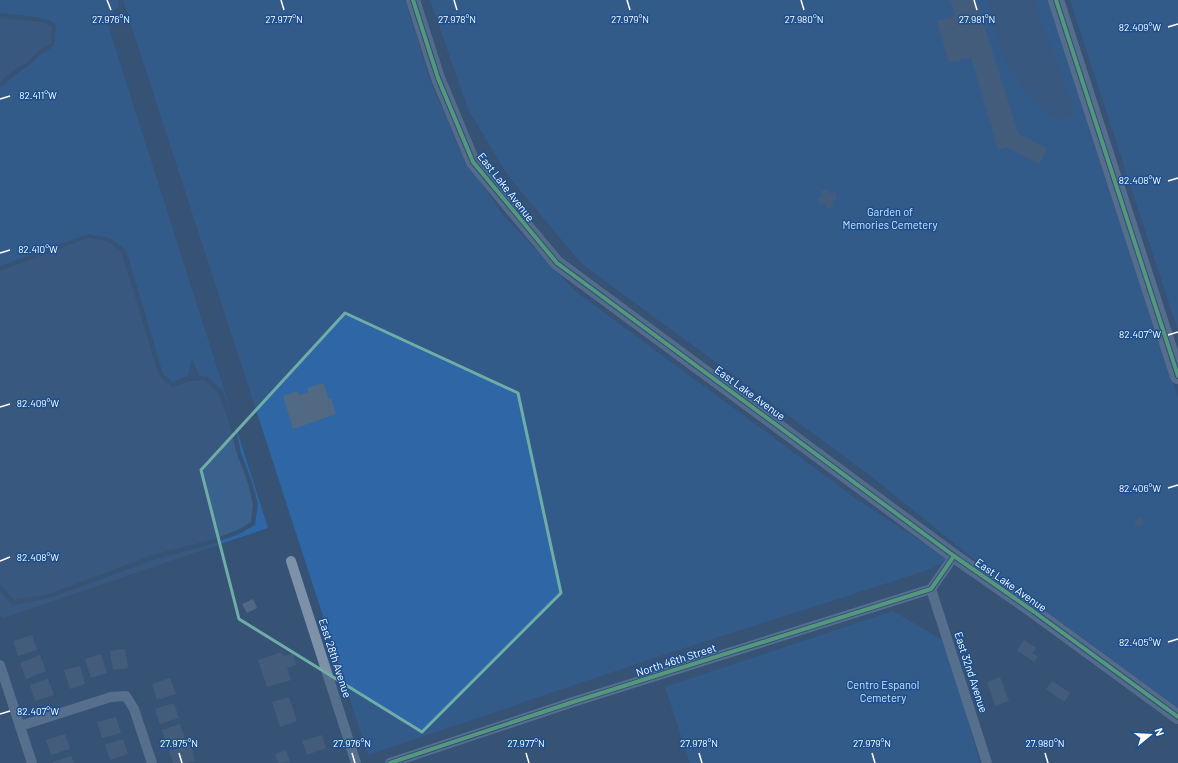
<svg xmlns="http://www.w3.org/2000/svg" width="1178" height="763" font-family="Barlow,sans-serif">
<rect width="100%" height="100%" fill="#365274"/>
<g fill="#2f66a5">
<path d="M 0,0 L 117,0 L 119,6 L 106,19 L 268,528 L 203,550 L 210,545 L 239,534 L 255,525 L 258,504 L 252,482 L 241,453 L 234,420 L 223,391 L 207,376 L 199,376 L 192,358 L 188,376 L 173,382 L 163,374 L 126,250 L 110,238 L 88,234 L 0,266 L 0,86 L 4,85 L 18,73 L 31,64 L 40,55 L 54,46 L 56,25 C 52,16 11,15 0,13 Z"/>
<polygon points="123,0 405,0 430,80 460,150 502,214 575,291 858,500 948,559 931,569 669,653 368,755"/>
<polygon points="430,0 1049,0 1178,398 1178,708 970,556 867,473 582,264 508,176 468,109"/>
<polygon points="1070,0 1178,0 1178,331"/>
<polygon points="893,611 946,642 980,763 690,763 665,687"/>
</g>
<g fill="#3b618d">
<path d="M 987,0 L 1035,0 L 1040,20 L 1049,40 L 1065,84 L 1073,104 L 1073,115 C 1068,118 1064,119 1059,118 C 1042,114 1012,75 1005,59 C 996,41 992,20 987,0 Z"/>
<polygon points="0,18 39,22 52,26 51,43 37,52 29,61 15,69 0,82"/>
<polygon points="88,238 107,241 121,251 159,376 172,387 192,381 205,380 218,393 229,422 237,454 248,483 253,505 251,522 238,530 211,540 155,554 49,594 14,600 0,584 0,271"/>
<polygon points="210,545 203,550 3,618 0,614 0,591 11,604 14,605 50,598 156,559"/>
</g>
<g fill="#526984">
<polygon points="950,0 976,0 1018,133 1047,149 1039,164 1007,147 998,149 971,57 949,63 937,21 955,16"/>
<polygon points="828,189 830,194 835,192 837,199 832,201 834,206 827,209 826,203 820,205 818,198 823,196 821,191"/>
<polygon points="323,383 329,399 331,398 336,414 293,429 283,396 297,391 299,395 308,392 307,388"/>
<polygon points="1139,517 1144,522 1139,527 1134,523"/>
<polygon points="253,599 257,608 247,613 242,604"/>
<polygon points="32,635 37,650 18,656 13,641"/>
<polygon points="1024,640 1036,648 1032,653 1038,657 1034,662 1017,650"/>
<polygon points="125,649 128,668 113,670 110,651"/>
<polygon points="282,652 283,656 293,653 296,665 287,668 291,680 267,687 258,660"/>
<polygon points="101,654 107,673 91,678 85,659"/>
<polygon points="40,655 46,671 26,679 20,663"/>
<polygon points="80,666 85,684 70,689 64,670"/>
<polygon points="1000,677 1009,701 995,706 987,682"/>
<polygon points="170,678 176,694 157,700 152,684"/>
<polygon points="48,679 54,695 35,701 30,685"/>
<polygon points="1052,681 1070,693 1064,702 1046,689"/>
<polygon points="289,697 297,721 280,727 272,702"/>
<polygon points="174,703 179,718 160,724 155,709"/>
<polygon points="116,717 121,733 102,738 97,722"/>
<polygon points="180,724 185,739 167,745 162,730"/>
<polygon points="65,734 70,749 51,755 46,740"/>
<polygon points="322,735 326,748 307,755 302,741"/>
<polygon points="123,739 128,754 110,760 105,745"/>
<polygon points="191,745 195,761 187,763 173,763 169,751"/>
<polygon points="286,750 290,762 278,763 275,754"/>
<polygon points="71,756 74,763 53,763 53,762"/>
</g>
<g fill="none" stroke-linecap="round" stroke-linejoin="round">
<g stroke="#7d92a8" stroke-width="10">
<polyline points="291,561 356,763"/>
<polyline points="931,589 987,763"/>
<polyline points="0,665 32,763"/>
<polyline points="20,726 111,697 126,696 134,709 152,763"/>
<polyline points="390,763 573,702 931,589 954,556"/>
</g>
<polyline stroke="#798da4" stroke-width="14" points="413,0 438,78 473,162 557,263 954,556 1033,611 1178,717"/>
<polyline stroke="#7d8ea7" stroke-width="16" points="1056,0 1178,376"/>
<g stroke="#1b4f8f" stroke-width="6">
<g id="cycleway">
<polyline points="413,0 438,78 473,162 557,263 954,556 1033,611 1178,717"/>
<polyline points="1056,0 1178,376"/>
<polyline points="390,763 573,702 931,589 954,556"/>
</g>
</g>
<use href="#cycleway" stroke="#7ce984" stroke-width="4"/>
</g>
<path d="M0 0H1178V763H0ZM 345,313 L 518,393 L 561,593 L 422,732 L 239,619 L 201,470 Z" fill="#365274" fill-opacity=".55" fill-rule="evenodd"/>
<path fill="none" stroke="#6fada8" stroke-width="3" stroke-linejoin="round" d="M 345,313 L 518,393 L 561,593 L 422,732 L 239,619 L 201,470 Z"/>
<path fill="none" stroke="#fff" stroke-width="1.5" d="M 107,0 L 111,10M 281,0 L 284,10M 454,0 L 457,10M 627,0 L 630,10M 801,0 L 804,10M 974,0 L 977,10M 1168,27 L 1178,24M 0,99 L 10,96M 1168,181 L 1178,178M 0,253 L 10,250M 1168,335 L 1178,332M 0,407 L 10,404M 1168,488 L 1178,485M 0,561 L 10,557M 1168,642 L 1178,639M 0,714 L 10,711M 179,753 L 182,763M 352,753 L 355,763M 526,753 L 529,763M 699,753 L 702,763M 872,753 L 875,763M 1045,753 L 1048,763"/>
<g text-anchor="middle" stroke-width="3" stroke-linejoin="round" paint-order="stroke">
<g font-size="11" fill="#fff" stroke="#1b4f8f">
<text transform="translate(506 187) rotate(52)" y="4">East Lake Avenue</text>
<text transform="translate(750 393) rotate(36)" y="4">East Lake Avenue</text>
<text transform="translate(1011 585) rotate(35)" y="4">East Lake Avenue</text>
<text transform="translate(335 658) rotate(72)" y="4">East 28th Avenue</text>
<text transform="translate(676 660) rotate(-18)" y="4">North 46th Street</text>
<text transform="translate(971 672) rotate(72)" y="4">East 32nd Avenue</text>
</g>
<g font-size="11" fill="#cfe3fa" stroke="#1b4f8f">
<text x="890" y="216">Garden of<tspan x="890" dy="13">Memories Cemetery</tspan></text>
<text x="883" y="689">Centro Espanol<tspan x="883" dy="13">Cemetery</tspan></text>
</g>
</g>
<g font-size="10" text-anchor="middle" fill="#fff" stroke="#1b4f8f" stroke-width="3" stroke-linejoin="round" paint-order="stroke">
<text x="111" y="23">27.976°N</text>
<text x="284" y="23">27.977°N</text>
<text x="457" y="23">27.978°N</text>
<text x="630" y="23">27.979°N</text>
<text x="804" y="23">27.980°N</text>
<text x="977" y="23">27.981°N</text>
<text x="1140" y="31">82.409°W</text>
<text x="38" y="99">82.411°W</text>
<text x="1140" y="184">82.408°W</text>
<text x="38" y="253">82.410°W</text>
<text x="1140" y="338">82.407°W</text>
<text x="38" y="407">82.409°W</text>
<text x="1140" y="492">82.406°W</text>
<text x="38" y="561">82.408°W</text>
<text x="1140" y="646">82.405°W</text>
<text x="38" y="715">82.407°W</text>
<text x="179" y="747">27.975°N</text>
<text x="352" y="747">27.976°N</text>
<text x="526" y="747">27.977°N</text>
<text x="699" y="747">27.978°N</text>
<text x="872" y="747">27.979°N</text>
<text x="1045" y="747">27.980°N</text>
</g>
<g transform="translate(1150 735) rotate(72)" stroke="#1b4f8f" stroke-width="3" paint-order="stroke">
<path d="M0-3L7 15L0 10L-7 15Z" fill="#ffffff"/>
<text y="-6" font-size="11" font-weight="bold" text-anchor="middle" fill="#ffffff">N</text>
</g>
</svg>
